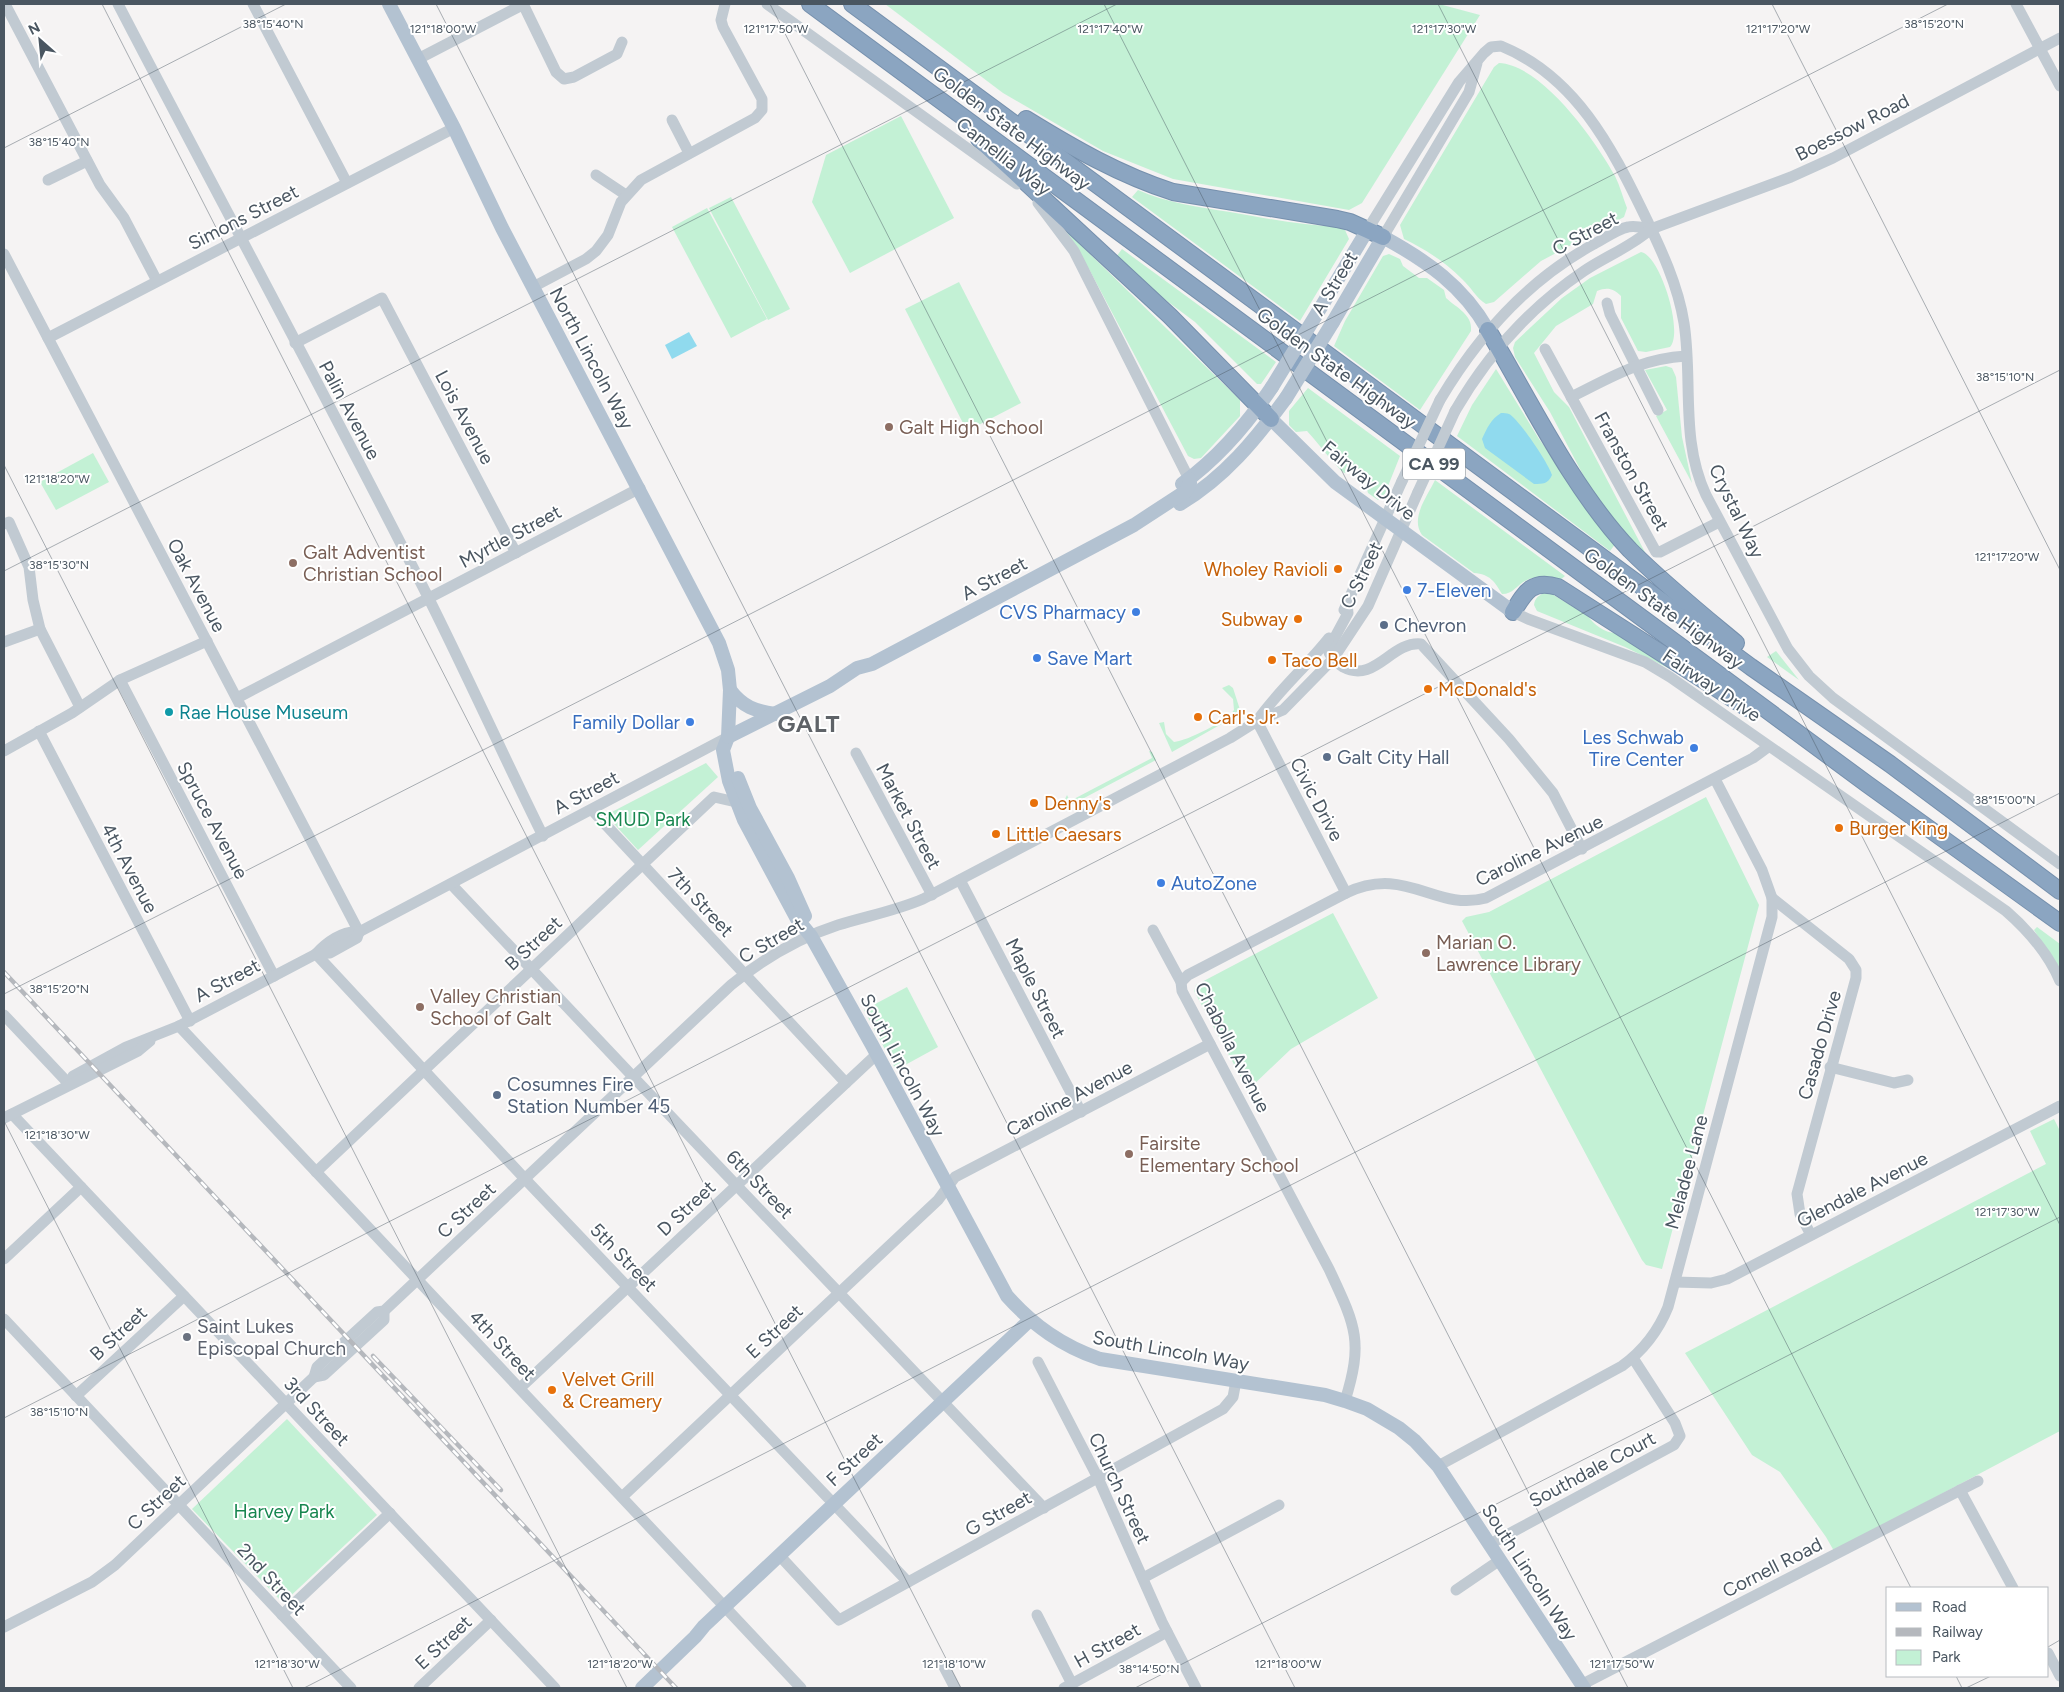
<svg xmlns="http://www.w3.org/2000/svg" width="2064" height="1692" font-family="Figtree,sans-serif">
<rect width="100%" height="100%" fill="#f5f3f3"/>
<g fill="#c3f1d5">
<polygon points="885,4 1439,4 1480,15 1362,203 1349,210 1173,179 1103,151 1003,93"/>
<path d="M 1499,63 C 1542,65 1596,141 1615,176 C 1620,186 1623,198 1627,208 L 1624,217 L 1541,261 L 1494,302 L 1486,304 C 1476,298 1471,287 1462,279 C 1445,262 1425,249 1404,239 L 1400,225 L 1494,67 Z"/>
<polygon points="901,116 954,218 850,273 812,202 826,155"/>
<path d="M 1138,190 C 1167,203 1198,207 1230,212 C 1267,219 1303,225 1340,227 L 1345,230 L 1349,239 L 1300,321 L 1132,197 Z"/>
<polygon points="731,197 790,309 768,320 709,208"/>
<polygon points="707,208 767,319 731,338 672,227"/>
<polygon points="1056,221 1240,400 1240,416 1201,458 1194,459 1188,456 1089,269"/>
<polygon points="1122,249 1276,362 1261,384 1257,384 1195,322 1159,295 1116,257"/>
<path d="M 1641,252 C 1660,255 1684,332 1670,347 L 1646,352 L 1638,351 L 1621,318 L 1621,296 C 1613,288 1607,287 1597,291 L 1593,304 L 1556,326 L 1534,353 L 1554,392 L 1569,407 L 1648,558 L 1616,524 L 1590,488 L 1550,412 L 1515,357 L 1513,348 L 1515,342 L 1562,298 L 1590,278 Z"/>
<path d="M 1389,254 L 1400,259 L 1403,266 L 1419,278 L 1427,278 L 1444,290 L 1446,298 C 1457,308 1473,315 1471,331 L 1420,410 L 1334,346 L 1345,321 L 1383,256 Z"/>
<polygon points="959,282 1021,403 967,431 905,309"/>
<polygon points="1666,366 1672,368 1676,377 1682,437 1692,483 1656,416 1667,410 1645,370"/>
<polygon points="1496,369 1539,439 1616,543 1610,551 1457,436 1472,405"/>
<path d="M 1308,388 L 1400,456 L 1384,496 L 1378,500 L 1368,493 L 1365,482 L 1352,471 L 1344,473 C 1329,459 1320,445 1307,431 L 1296,432 L 1289,425 L 1289,411 Z"/>
<polygon points="93,453 109,482 56,510 40,482"/>
<path d="M 1435,480 L 1565,576 L 1559,581 C 1549,579 1537,575 1527,580 C 1517,584 1514,594 1502,594 C 1495,582 1490,574 1474,573 L 1422,535 C 1410,518 1427,497 1435,480 Z"/>
<path d="M 1544,593 L 1552,594 L 1588,616 C 1593,624 1605,633 1615,633 L 1670,669 L 1625,647 L 1537,611 L 1534,605 C 1535,598 1538,596 1544,593 Z"/>
<polygon points="1776,651 1799,680 1767,657"/>
<path d="M 1229,685 L 1233,688 L 1241,713 L 1172,752 L 1159,723 L 1164,722 L 1166,734 L 1174,742 C 1187,741 1227,721 1234,710 L 1233,699 L 1222,688 Z"/>
<polygon points="1149,751 1152,752 1156,760 1069,806 1065,799 1067,795 1070,801 1152,758"/>
<polygon points="706,763 718,777 638,850 606,815"/>
<polygon points="1706,797 1759,905 1662,1269 1646,1265 1642,1260 1462,921 1466,917 1489,912"/>
<polygon points="1333,913 1378,998 1291,1049 1248,1090 1194,991 1196,985"/>
<polygon points="2037,927 2060,944 2060,971 2034,930"/>
<polygon points="907,987 938,1047 896,1070 864,1010"/>
<polygon points="2054,1119 2060,1131 2060,1431 1834,1551 1826,1537 1780,1472 1752,1455 1685,1353 2046,1164 2030,1131"/>
<polygon points="287,1419 377,1515 283,1603 192,1509"/>
</g>
<g fill="#90daee">
<polygon points="689,332 697,346 672,359 665,345"/>
<path d="M 1501,413 C 1504,413 1507,413 1509,414 C 1518,418 1549,464 1552,475 C 1548,484 1543,484 1534,484 L 1485,448 L 1482,439 C 1487,428 1491,419 1501,413 Z"/>
</g>
<g fill="none" stroke-linecap="round" stroke-linejoin="round">
<g stroke="#7690ad" stroke-width="18">
<g id="highway">
<polyline points="810,4 1867,784 2060,923"/>
<polyline points="852,4 1751,667 1890,764 2060,891"/>
<path d="M 1026,119 C 1073,148 1120,175 1173,192 L 1337,219 L 1350,222 L 1383,237"/>
<polyline points="979,139 1170,316 1271,419"/>
<path d="M 1488,330 C 1530,401 1573,490 1630,550 C 1663,583 1700,613 1736,643"/>
<path d="M 1513,612 C 1525,592 1532,579 1558,587 L 1747,708"/>
</g>
</g>
<g stroke="#c1cad2" stroke-width="11">
<polyline points="5,4 100,185 124,218 157,281"/>
<path d="M 118,4 C 221,202 328,399 429,599 C 468,677 504,757 543,836"/>
<polyline points="253,4 347,183"/>
<polyline points="523,4 556,72 564,79 574,77 617,54 622,42"/>
<polyline points="767,4 1017,184"/>
<polyline points="2016,4 2060,86"/>
<polyline points="418,59 524,4"/>
<polyline points="672,120 689,153"/>
<polyline points="596,175 626,195"/>
<polyline points="48,180 87,161"/>
<polyline points="1038,203 1074,251 1189,479"/>
<path d="M 1368,229 L 1459,82 L 1484,53 L 1491,47 L 1501,46 C 1575,76 1611,146 1644,214 C 1661,249 1678,285 1684,323 C 1693,380 1680,440 1706,495 L 1788,649 L 1809,676 L 1833,698 L 2060,864"/>
<polyline points="1383,237 1469,92 1477,63"/>
<polyline points="4,254 359,932"/>
<polyline points="533,287 586,259 596,251 608,235 621,202 641,180 755,118 762,110 762,99 723,27 721,20 725,4"/>
<polyline points="1607,303 1610,314 1658,410"/>
<polyline points="48,338 454,128"/>
<polyline points="295,343 382,298 516,553"/>
<polyline points="1545,349 1656,552 1660,552 1719,522"/>
<path d="M 1571,397 C 1612,377 1639,359 1686,356"/>
<path d="M 1440,400 C 1478,336 1528,280 1594,244 C 1604,239 1617,229 1628,227 C 1635,225 1645,228 1651,229"/>
<path d="M 1455,411 C 1488,354 1529,308 1584,271 C 1606,256 1631,247 1651,229 L 1791,177 L 1833,158 L 2060,38"/>
<polyline points="4,524 9,522 29,567 33,600 40,629 80,707"/>
<path d="M 1347,604 L 1348,613 L 1328,650 C 1330,658 1337,663 1343,667 C 1375,684 1391,641 1421,644 L 1509,739 L 1553,793 L 1582,849"/>
<polyline points="1344,610 1402,481"/>
<path d="M 1513,612 L 1528,619 L 1645,662 L 1670,677 L 2006,911 C 2029,931 2048,953 2060,981"/>
<polyline points="4,642 40,629"/>
<polyline points="120,680 274,976"/>
<polyline points="237,698 640,488"/>
<path d="M 1257,721 C 1278,691 1306,667 1329,638"/>
<polyline points="1257,721 1346,893"/>
<polyline points="39,731 190,1021"/>
<polyline points="4,751 72,713 120,680 207,641"/>
<polyline points="856,753 932,895"/>
<polyline points="592,810 846,1083"/>
<polyline points="960,880 1081,1112"/>
<polyline points="451,884 639,1083 1044,1508"/>
<polyline points="1772,898 1849,959 1856,970 1856,978 1797,1194 1800,1214 1811,1235"/>
<path d="M 1153,930 L 1181,982 L 1182,991 L 1329,1269 C 1355,1325 1364,1340 1345,1401"/>
<polyline points="316,954 525,1179 908,1582"/>
<path d="M 316,954 C 326,943 343,930 359,932 L 728,737"/>
<path d="M 1181,982 L 1188,975 L 1346,893 C 1406,864 1435,912 1486,898 L 1753,758 L 1768,747"/>
<polyline points="4,1015 69,1084"/>
<polyline points="179,1026 801,1688"/>
<polyline points="1830,1067 1894,1083 1908,1080"/>
<polyline points="69,1084 73,1076 126,1047 179,1026 316,954 330,953 357,938 359,932"/>
<polyline points="12,1114 555,1688"/>
<polyline points="4,1118 138,1051 150,1041"/>
<polyline points="316,1172 714,797 736,802"/>
<polyline points="4,1259 81,1187"/>
<polyline points="1675,1282 1711,1283 1727,1279 2060,1106"/>
<polyline points="4,1319 351,1688"/>
<polyline points="1038,1362 1098,1478 1162,1622 1196,1688"/>
<polyline points="314,1377 324,1375 384,1320 384,1311"/>
<polyline points="520,1388 877,1054"/>
<polyline points="76,1396 184,1296"/>
<path d="M 1438,1466 L 1622,1366 C 1644,1350 1658,1332 1668,1307 L 1772,917 L 1772,898 L 1762,870 L 1715,779"/>
<polyline points="1960,1490 2013,1588"/>
<polyline points="622,1497 938,1200 955,1177 1210,1044"/>
<polyline points="1490,1544 1674,1445 1680,1436 1675,1423 1633,1358"/>
<polyline points="779,1555 839,1620 1223,1409 1233,1397 1236,1381"/>
<polyline points="1143,1578 1279,1505"/>
<polyline points="1456,1590 1500,1560"/>
<polyline points="282,1615 390,1513"/>
<polyline points="1037,1615 1072,1684"/>
<path d="M 4,1627 L 92,1582 L 115,1565 L 314,1377 L 317,1367 L 377,1312 L 384,1311 L 731,985 C 763,959 798,938 838,925 C 867,916 895,911 923,899 L 1230,738 L 1257,721 L 1283,710 L 1333,659 L 1368,606 L 1418,492"/>
<polyline points="2048,1653 2060,1676"/>
<polyline points="943,1665 955,1688"/>
<polyline points="1581,1685 1978,1481"/>
<polyline points="419,1688 491,1620"/>
<polyline points="1064,1688 1167,1632"/>
</g>
<g stroke="#b3c2d1" stroke-width="14">
<path d="M 389,4 L 454,128 L 502,228 L 719,643 L 728,670 L 730,690 L 728,737 L 723,750 L 729,781 L 744,820 L 797,919 L 811,936 L 872,1045 L 1007,1296 C 1034,1326 1062,1346 1100,1359 L 1325,1395 L 1345,1401 L 1367,1409 L 1399,1428 L 1415,1441 L 1438,1466 L 1584,1688"/>
<polyline points="1318,312 1368,229"/>
<path d="M 1333,322 L 1383,237 C 1427,261 1463,286 1488,330"/>
<polyline points="1271,419 1335,482 1513,612"/>
<path d="M 1182,484 C 1218,458 1248,423 1272,387"/>
<path d="M 1180,504 C 1225,477 1255,440 1286,398"/>
<path d="M 730,690 C 743,707 755,711 775,714"/>
<polyline points="728,737 830,686 857,668 872,664 1134,525 1186,491 1190,483 1189,479"/>
<polyline points="738,778 750,808 788,878 805,916"/>
<polyline points="642,1688 695,1637 704,1626 1030,1320"/>
</g>
<use href="#highway" stroke="#8ba5c1" stroke-width="16"/>
<g stroke="#b5b8bd" stroke-width="4.5">
<g id="rail">
<polyline points="4,972 676,1688"/>
<polyline points="373,1356 501,1490"/>
</g>
</g>
<use href="#rail" stroke="#fff" stroke-width="2.5" stroke-dasharray="8" stroke-linecap="butt"/>
<g stroke="#c1cad2" stroke-width="11">
<polyline points="1402,481 1440,400"/>
<polyline points="1418,492 1455,411"/>
</g>
<g stroke="#b3c2d1" stroke-width="14">
<polyline points="1272,387 1318,312"/>
<polyline points="1286,398 1333,322"/>
</g>
</g>
<path fill="none" stroke="#4a5661" stroke-width="1" stroke-opacity="0.45" d="M 102,4 L 961,1688M 436,4 L 1295,1688M 770,4 L 1628,1688M 1104,4 L 1911,1588M 1438,4 L 2060,1225M 1772,4 L 2060,570M 4,148 L 286,4M 4,465 L 627,1688M 4,571 L 1117,4M 4,994 L 1948,4M 4,1121 L 293,1688M 4,1418 L 2060,370M 2048,1647 L 2060,1640M 1956,1676 L 1962,1688M 304,1688 L 2060,793M 1135,1688 L 2060,1217M 1966,1688 L 1991,1676"/>
<g fill="#8d6e63" stroke="#fff" stroke-width="2">
<circle cx="889" cy="427" r="5"/>
<circle cx="293" cy="563" r="5"/>
<circle cx="1426" cy="953" r="5"/>
<circle cx="420" cy="1007" r="5"/>
<circle cx="1129" cy="1154" r="5"/>
</g>
<g fill="#e8710a" stroke="#fff" stroke-width="2">
<circle cx="1338" cy="569" r="5"/>
<circle cx="1298" cy="619" r="5"/>
<circle cx="1272" cy="660" r="5"/>
<circle cx="1428" cy="689" r="5"/>
<circle cx="1198" cy="717" r="5"/>
<circle cx="1034" cy="803" r="5"/>
<circle cx="1839" cy="828" r="5"/>
<circle cx="996" cy="834" r="5"/>
<circle cx="552" cy="1390" r="5"/>
</g>
<g fill="#3f7fe0" stroke="#fff" stroke-width="2">
<circle cx="1407" cy="590" r="5"/>
<circle cx="1136" cy="612" r="5"/>
<circle cx="1037" cy="658" r="5"/>
<circle cx="690" cy="722" r="5"/>
<circle cx="1694" cy="748" r="5"/>
<circle cx="1161" cy="883" r="5"/>
</g>
<g fill="#5c6f8a" stroke="#fff" stroke-width="2">
<circle cx="1384" cy="625" r="5"/>
<circle cx="1327" cy="757" r="5"/>
<circle cx="497" cy="1095" r="5"/>
</g>
<circle fill="#0f9aa8" stroke="#fff" stroke-width="2" cx="169" cy="712" r="5"/>
<circle fill="#6b7280" stroke="#fff" stroke-width="2" cx="187" cy="1337" r="5"/>
<g text-anchor="middle" stroke-width="4" stroke-linejoin="round" paint-order="stroke">
<rect fill="#fff" stroke="#808990" stroke-width="1" x="1403" y="448.5" width="62" height="31" rx="4"/>
<g font-size="18" font-weight="bold" fill="#4a5661">
<text x="1434" y="470">CA 99</text>
</g>
<g font-size="19" fill="#4a5661" stroke="#fff">
<text transform="translate(1852 127) rotate(-27)" y="7">Boessow Road</text>
<text transform="translate(1012 128) rotate(37)" y="7">Golden State Highway</text>
<text transform="translate(1004 156) rotate(38)" y="7">Camellia Way</text>
<text transform="translate(243 217) rotate(-27)" y="7">Simons Street</text>
<text transform="translate(1585 233) rotate(-28)" y="7">C Street</text>
<text transform="translate(1334 283) rotate(-59)" y="7">A Street</text>
<text transform="translate(592 358) rotate(62)" y="7">North Lincoln Way</text>
<text transform="translate(1337 368) rotate(36)" y="7">Golden State Highway</text>
<text transform="translate(350 410) rotate(62)" y="7">Palin Avenue</text>
<text transform="translate(465 417) rotate(62)" y="7">Lois Avenue</text>
<text transform="translate(1632 471) rotate(61)" y="7">Franston Street</text>
<text transform="translate(1369 480) rotate(39)" y="7">Fairway Drive</text>
<text transform="translate(1737 511) rotate(64)" y="7">Crystal Way</text>
<text transform="translate(510 536) rotate(-28)" y="7">Myrtle Street</text>
<text transform="translate(1361 575) rotate(-64)" y="7">C Street</text>
<text transform="translate(994 578) rotate(-28)" y="7">A Street</text>
<text transform="translate(197 585) rotate(62)" y="7">Oak Avenue</text>
<text transform="translate(1664 608) rotate(36)" y="7">Golden State Highway</text>
<text transform="translate(1712 685) rotate(34)" y="7">Fairway Drive</text>
<text transform="translate(586 792) rotate(-28)" y="7">A Street</text>
<text transform="translate(1317 799) rotate(62)" y="7">Civic Drive</text>
<text transform="translate(909 816) rotate(62)" y="7">Market Street</text>
<text transform="translate(213 820) rotate(62)" y="7">Spruce Avenue</text>
<text transform="translate(1539 850) rotate(-26)" y="7">Caroline Avenue</text>
<text transform="translate(130 868) rotate(62)" y="7">4th Avenue</text>
<text transform="translate(701 902) rotate(47)" y="7">7th Street</text>
<text transform="translate(771 940) rotate(-30)" y="7">C Street</text>
<text transform="translate(533 943) rotate(-43)" y="7">B Street</text>
<text transform="translate(227 980) rotate(-28)" y="7">A Street</text>
<text transform="translate(1036 988) rotate(63)" y="7">Maple Street</text>
<text transform="translate(1819 1045) rotate(-74)" y="7">Casado Drive</text>
<text transform="translate(1233 1047) rotate(63)" y="7">Chabolla Avenue</text>
<text transform="translate(903 1065) rotate(62)" y="7">South Lincoln Way</text>
<text transform="translate(1069 1098) rotate(-28)" y="7">Caroline Avenue</text>
<text transform="translate(1686 1172) rotate(-75)" y="7">Meladee Lane</text>
<text transform="translate(760 1184) rotate(46)" y="7">6th Street</text>
<text transform="translate(1862 1189) rotate(-27)" y="7">Glendale Avenue</text>
<text transform="translate(686 1208) rotate(-43)" y="7">D Street</text>
<text transform="translate(466 1210) rotate(-43)" y="7">C Street</text>
<text transform="translate(624 1257) rotate(46)" y="7">5th Street</text>
<text transform="translate(774 1331) rotate(-43)" y="7">E Street</text>
<text transform="translate(118 1333) rotate(-43)" y="7">B Street</text>
<text transform="translate(503 1345) rotate(47)" y="7">4th Street</text>
<text transform="translate(1171 1350) rotate(10)" y="7">South Lincoln Way</text>
<text transform="translate(317 1411) rotate(47)" y="7">3rd Street</text>
<text transform="translate(854 1459) rotate(-43)" y="7">F Street</text>
<text transform="translate(1592 1469) rotate(-28)" y="7">Southdale Court</text>
<text transform="translate(1120 1488) rotate(65)" y="7">Church Street</text>
<text transform="translate(156 1502) rotate(-43)" y="7">C Street</text>
<text transform="translate(998 1513) rotate(-29)" y="7">G Street</text>
<text transform="translate(1772 1567) rotate(-27)" y="7">Cornell Road</text>
<text transform="translate(1530 1572) rotate(57)" y="7">South Lincoln Way</text>
<text transform="translate(272 1579) rotate(47)" y="7">2nd Street</text>
<text transform="translate(443 1642) rotate(-43)" y="7">E Street</text>
<text transform="translate(1107 1645) rotate(-29)" y="7">H Street</text>
</g>
<g font-size="19" fill="#785e54" stroke="#fff" text-anchor="start">
<text x="899" y="434">Galt High School</text>
<text x="303" y="559">Galt Adventist<tspan x="303" dy="22">Christian School</tspan></text>
<text x="1436" y="949">Marian O.<tspan x="1436" dy="22">Lawrence Library</tspan></text>
<text x="430" y="1003">Valley Christian<tspan x="430" dy="22">School of Galt</tspan></text>
<text x="1139" y="1150">Fairsite<tspan x="1139" dy="22">Elementary School</tspan></text>
</g>
<g font-size="19" fill="#c56008" stroke="#fff" text-anchor="start">
<text x="1328" y="576" text-anchor="end">Wholey Ravioli</text>
<text x="1288" y="626" text-anchor="end">Subway</text>
<text x="1282" y="667">Taco Bell</text>
<text x="1438" y="696">McDonald's</text>
<text x="1208" y="724">Carl's Jr.</text>
<text x="1044" y="810">Denny's</text>
<text x="1849" y="835">Burger King</text>
<text x="1006" y="841">Little Caesars</text>
<text x="562" y="1386">Velvet Grill<tspan x="562" dy="22">&amp; Creamery</tspan></text>
</g>
<g font-size="19" fill="#366cbe" stroke="#fff" text-anchor="start">
<text x="1417" y="597">7-Eleven</text>
<text x="1126" y="619" text-anchor="end">CVS Pharmacy</text>
<text x="1047" y="665">Save Mart</text>
<text x="680" y="729" text-anchor="end">Family Dollar</text>
<text x="1684" y="744" text-anchor="end">Les Schwab<tspan x="1684" dy="22">Tire Center</tspan></text>
<text x="1171" y="890">AutoZone</text>
</g>
<g font-size="19" fill="#4e5e75" stroke="#fff" text-anchor="start">
<text x="1394" y="632">Chevron</text>
<text x="1337" y="764">Galt City Hall</text>
<text x="507" y="1091">Cosumnes Fire<tspan x="507" dy="22">Station Number 45</tspan></text>
</g>
<g font-size="19" fill="#0d838f" stroke="#fff" text-anchor="start">
<text x="179" y="719">Rae House Museum</text>
</g>
<g font-size="19" fill="#17864f" stroke="#fff">
<text x="643" y="826">SMUD Park</text>
<text x="284" y="1518">Harvey Park</text>
</g>
<g font-size="19" fill="#5b616d" stroke="#fff" text-anchor="start">
<text x="197" y="1333">Saint Lukes<tspan x="197" dy="22">Episcopal Church</tspan></text>
</g>
<g font-size="24" font-weight="bold" letter-spacing="1" fill="#5f6368" stroke="#fff">
<text x="809" y="732">GALT</text>
</g>
</g>
<g font-size="12" text-anchor="middle" fill="#4a5661" stroke="#fff" stroke-width="4" stroke-linejoin="round" paint-order="stroke">
<text x="273" y="28">38°15'40"N</text>
<text x="1934" y="28">38°15'20"N</text>
<text x="443" y="33">121°18'00"W</text>
<text x="776" y="33">121°17'50"W</text>
<text x="1110" y="33">121°17'40"W</text>
<text x="1444" y="33">121°17'30"W</text>
<text x="1778" y="33">121°17'20"W</text>
<text x="59" y="146">38°15'40"N</text>
<text x="2005" y="381">38°15'10"N</text>
<text x="57" y="483">121°18'20"W</text>
<text x="2007" y="561">121°17'20"W</text>
<text x="59" y="569">38°15'30"N</text>
<text x="2005" y="804">38°15'00"N</text>
<text x="59" y="993">38°15'20"N</text>
<text x="57" y="1139">121°18'30"W</text>
<text x="2007" y="1216">121°17'30"W</text>
<text x="59" y="1416">38°15'10"N</text>
<text x="287" y="1668">121°18'30"W</text>
<text x="620" y="1668">121°18'20"W</text>
<text x="954" y="1668">121°18'10"W</text>
<text x="1288" y="1668">121°18'00"W</text>
<text x="1622" y="1668">121°17'50"W</text>
<text x="1149" y="1673">38°14'50"N</text>
</g>
<rect width="2064" height="1692" fill="none" stroke="#4a5661" stroke-width="10"/>
<rect x="1886" y="1587" width="162" height="90" fill="#ffffff" stroke="#b7bbc0"/>
<rect x="1896" y="1603" width="25" height="8" fill="#b3c2d1" stroke="#b7bbc0"/>
<text x="1932" y="1612" font-size="15" fill="#4a5661">Road</text>
<rect x="1896" y="1628" width="25" height="8" fill="#b5b8bd" stroke="#b7bbc0"/>
<text x="1932" y="1637" font-size="15" fill="#4a5661">Railway</text>
<rect x="1896" y="1650" width="25" height="15" fill="#c3f1d5" stroke="#b7bbc0"/>
<text x="1932" y="1662" font-size="15" fill="#4a5661">Park</text>
<g transform="translate(40 40) rotate(333)" stroke="#ffffff" stroke-width="4" paint-order="stroke">
<path d="M0-4L9 19L0 12L-9 19Z" fill="#4a5661"/>
<text y="-8" font-size="14" font-weight="bold" text-anchor="middle" fill="#4a5661">N</text>
</g>
</svg>
